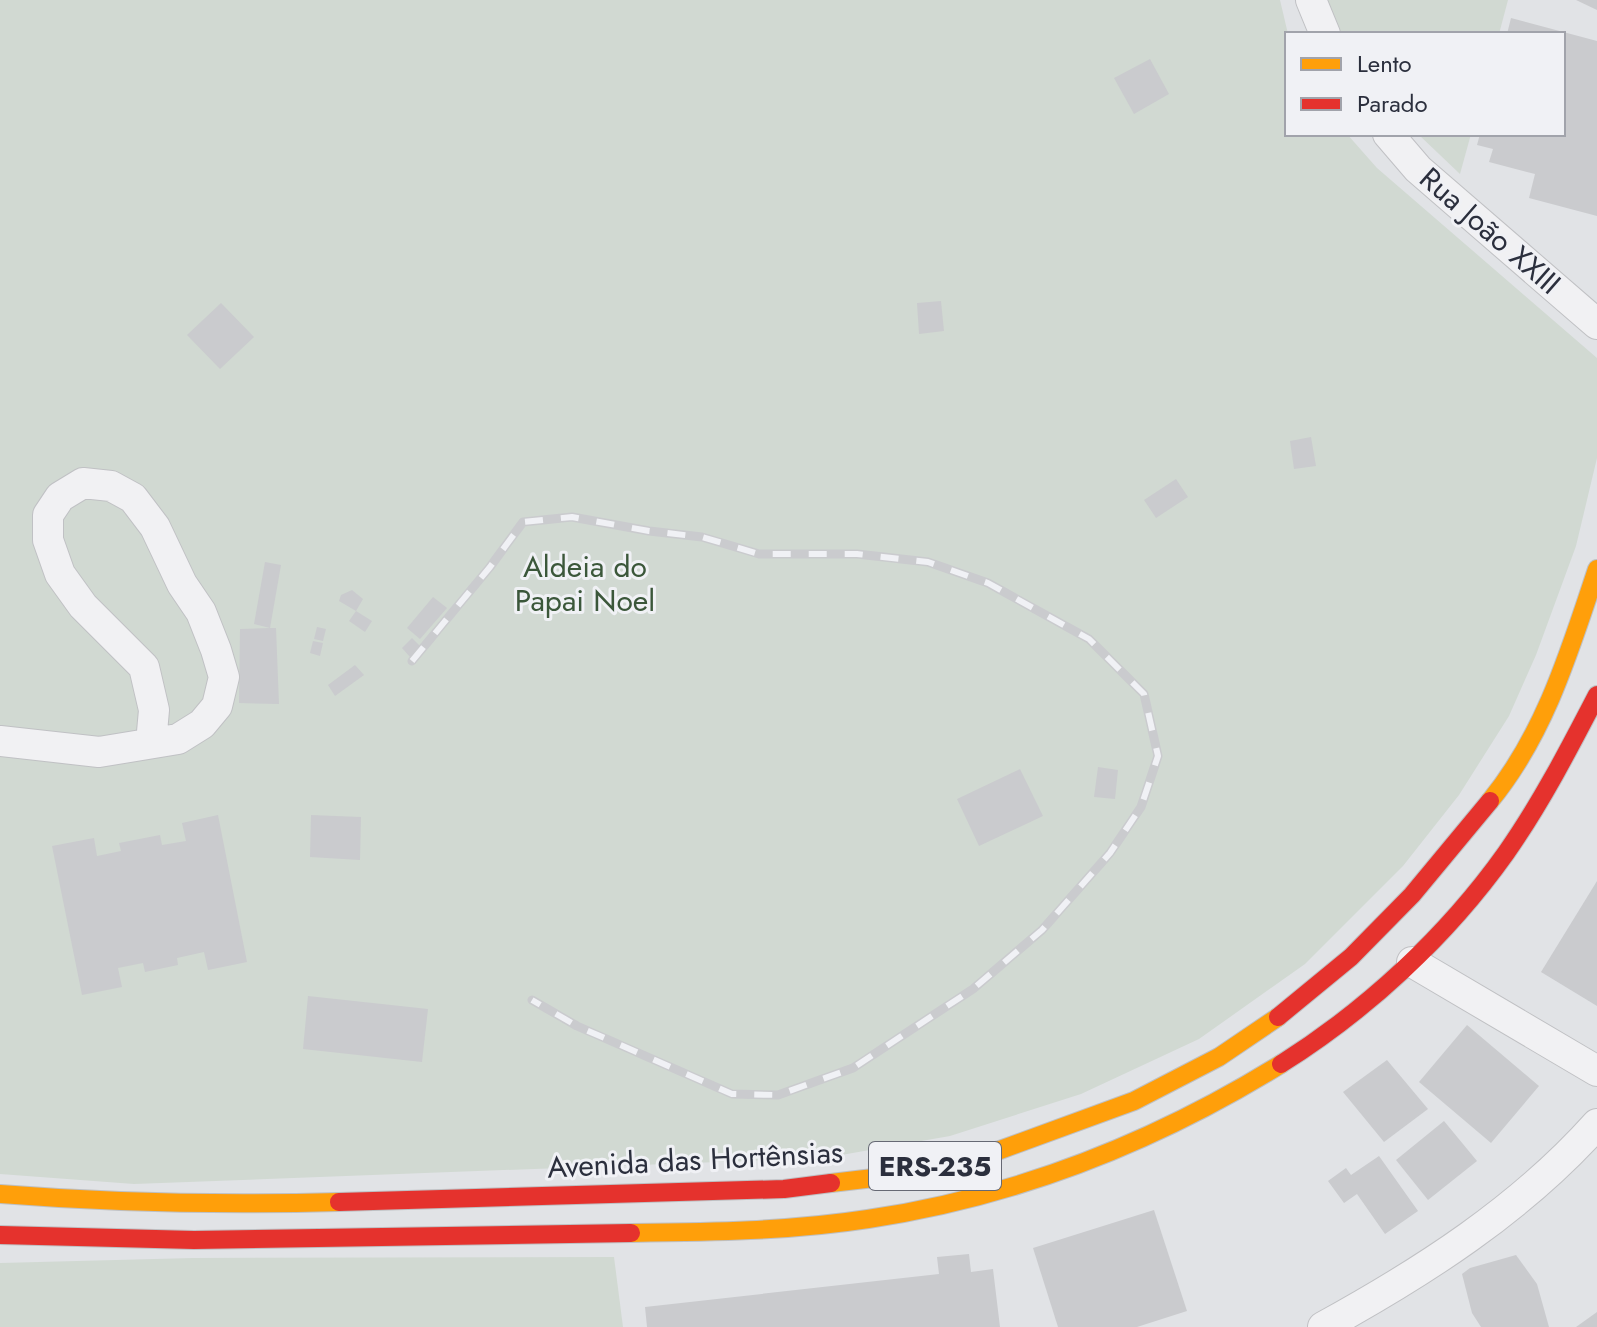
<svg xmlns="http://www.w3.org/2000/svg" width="1597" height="1327" font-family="Jost,sans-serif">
<rect width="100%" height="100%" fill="#e1e3e6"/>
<g fill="#d1d9d2">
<polygon points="0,0 1280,0 1288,34 1287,134 1347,134 1377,168 1597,358 1597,458 1576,546 1536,655 1509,716 1459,795 1403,866 1305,964 1199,1039 1081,1094 950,1136 824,1158 134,1184 0,1174"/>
<polygon points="1325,0 1508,0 1499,34 1340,34"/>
<polygon points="1418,134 1471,134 1460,174"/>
<polygon points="614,1257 623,1327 0,1327 0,1263 193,1258"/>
</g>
<g fill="#cacbce">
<polygon points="1576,0 1597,0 1597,10"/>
<polygon points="1511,18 1597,41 1597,216 1529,198 1535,174 1489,162 1493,149 1477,145 1480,134 1563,134 1563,34 1507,34"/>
<polygon points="1150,59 1169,94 1134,114 1114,78"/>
<polygon points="941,301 944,331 919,334 917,303"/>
<polygon points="221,303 254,337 220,369 187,335"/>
<polygon points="1311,437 1316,466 1294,469 1290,441"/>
<polygon points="1176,479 1188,497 1156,518 1144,500"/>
<polygon points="265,562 281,565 270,628 254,624"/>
<polygon points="352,590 363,599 356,611 339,601 341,595"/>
<polygon points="433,597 447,608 420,639 407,628"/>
<polygon points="356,611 372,621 365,632 349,621"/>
<polygon points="317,627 326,629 323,641 314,639"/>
<polygon points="270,628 276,628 279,704 239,703 240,629"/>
<polygon points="412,638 421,647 410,657 402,648"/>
<polygon points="313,641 323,643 320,656 310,653"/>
<polygon points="355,665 364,675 335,696 328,685"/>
<polygon points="1098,767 1118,770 1115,799 1094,797"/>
<polygon points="1020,769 1043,816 979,846 957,799"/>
<polygon points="218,815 247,962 208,970 204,952 177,958 178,965 145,972 143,963 118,968 122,987 82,995 52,846 94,838 97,856 121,851 119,843 160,835 162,845 186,841 182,823"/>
<polygon points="311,815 361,817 360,860 310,857"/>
<polygon points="1597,881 1597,1006 1541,972"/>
<polygon points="308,996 428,1009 422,1062 303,1049"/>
<polygon points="1467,1025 1539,1086 1491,1143 1419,1082"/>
<polygon points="1387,1060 1428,1109 1384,1142 1343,1092"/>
<polygon points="1444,1121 1477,1161 1428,1200 1396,1160"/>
<polygon points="1379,1156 1418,1211 1385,1234 1357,1194 1344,1203 1328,1181 1346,1168 1351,1175"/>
<polygon points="1154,1210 1187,1311 1137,1327 1058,1327 1033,1248"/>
<polygon points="969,1254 971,1272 993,1269 1000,1327 647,1327 645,1307 939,1274 937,1257"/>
<polygon points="1516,1255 1537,1284 1549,1327 1481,1327 1472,1313 1462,1274 1470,1268"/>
<polygon points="1597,1312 1597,1327 1576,1327"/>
</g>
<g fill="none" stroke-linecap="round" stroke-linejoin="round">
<g stroke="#c0c1c4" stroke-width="32">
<g id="street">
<polyline points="1311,0 1325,34"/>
<polyline points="1388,134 1418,169 1597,324"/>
<polyline points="0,741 99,752 178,739 202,724 217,706 224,677 216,650 201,612 182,584 155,527 133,498 111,486 83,483 60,497 48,515 48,540 60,574 83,606 144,667 154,710 151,743"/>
<polyline points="1412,962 1597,1071"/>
<path d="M 1323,1327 C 1423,1272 1520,1210 1597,1124"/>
</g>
</g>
<g stroke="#bec0c3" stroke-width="20">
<g id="slow">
<path d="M 1490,801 C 1545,734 1570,650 1597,569"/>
<polyline points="831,1183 899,1175 1000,1150 1134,1101 1219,1057 1278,1017"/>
<path d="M 0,1194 C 113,1203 225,1205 339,1202"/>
<path d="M 631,1233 C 710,1232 790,1231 868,1219 C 1015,1197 1155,1142 1281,1064"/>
</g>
</g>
<g stroke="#bec0c3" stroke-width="20">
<g id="jam">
<polyline points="1278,1017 1351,957 1412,895 1490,801"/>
<path d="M 1281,1064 C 1367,1010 1447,936 1506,853 C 1541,803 1569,749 1597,695"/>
<polyline points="339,1202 784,1189 831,1183"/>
<polyline points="0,1235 194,1240 631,1233"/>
</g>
</g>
<use href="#street" stroke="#f1f1f3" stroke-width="30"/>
<use href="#slow" stroke="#ff9f0a" stroke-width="18"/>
<use href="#jam" stroke="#e5322d" stroke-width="18"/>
<g stroke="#cacbce" stroke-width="9">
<polyline id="rail" points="412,661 490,567 523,522 572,517 649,531 702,537 759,554 857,554 928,562 988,583 1089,639 1144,694 1158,756 1141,807 1110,853 1042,930 973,989 853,1068 778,1095 732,1094 577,1026 532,1000"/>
</g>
<use href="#rail" stroke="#f0f1f5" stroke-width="6" stroke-dasharray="18" stroke-linecap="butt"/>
</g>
<g text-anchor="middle" stroke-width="6" stroke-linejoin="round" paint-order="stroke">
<rect fill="#f0f1f5" stroke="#666974" stroke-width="2" x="869" y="1142" width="132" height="48" rx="6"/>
<g font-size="28" font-weight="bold" fill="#2b2f3d">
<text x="935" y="1176">ERS-235</text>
</g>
<g font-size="30" fill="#2b2f3d" stroke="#f0f1f5">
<text transform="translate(1490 231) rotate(41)" y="10">Rua João XXIII</text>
<text transform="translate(695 1160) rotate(-3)" y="10">Avenida das Hortênsias</text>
</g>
<g font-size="30" fill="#3b573a" stroke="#f0f1f5">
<text x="585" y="577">Aldeia do<tspan x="585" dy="34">Papai Noel</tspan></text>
</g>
</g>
<rect x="1285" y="32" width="280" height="104" fill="#f0f1f5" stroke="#a1a3ab" stroke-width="2"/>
<rect x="1301" y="58" width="40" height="12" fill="#ff9f0a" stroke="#a1a3ab" stroke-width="2"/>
<text x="1357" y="72" font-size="24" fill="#2b2f3d">Lento</text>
<rect x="1301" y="98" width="40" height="12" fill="#e5322d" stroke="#a1a3ab" stroke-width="2"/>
<text x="1357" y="112" font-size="24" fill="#2b2f3d">Parado</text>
</svg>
